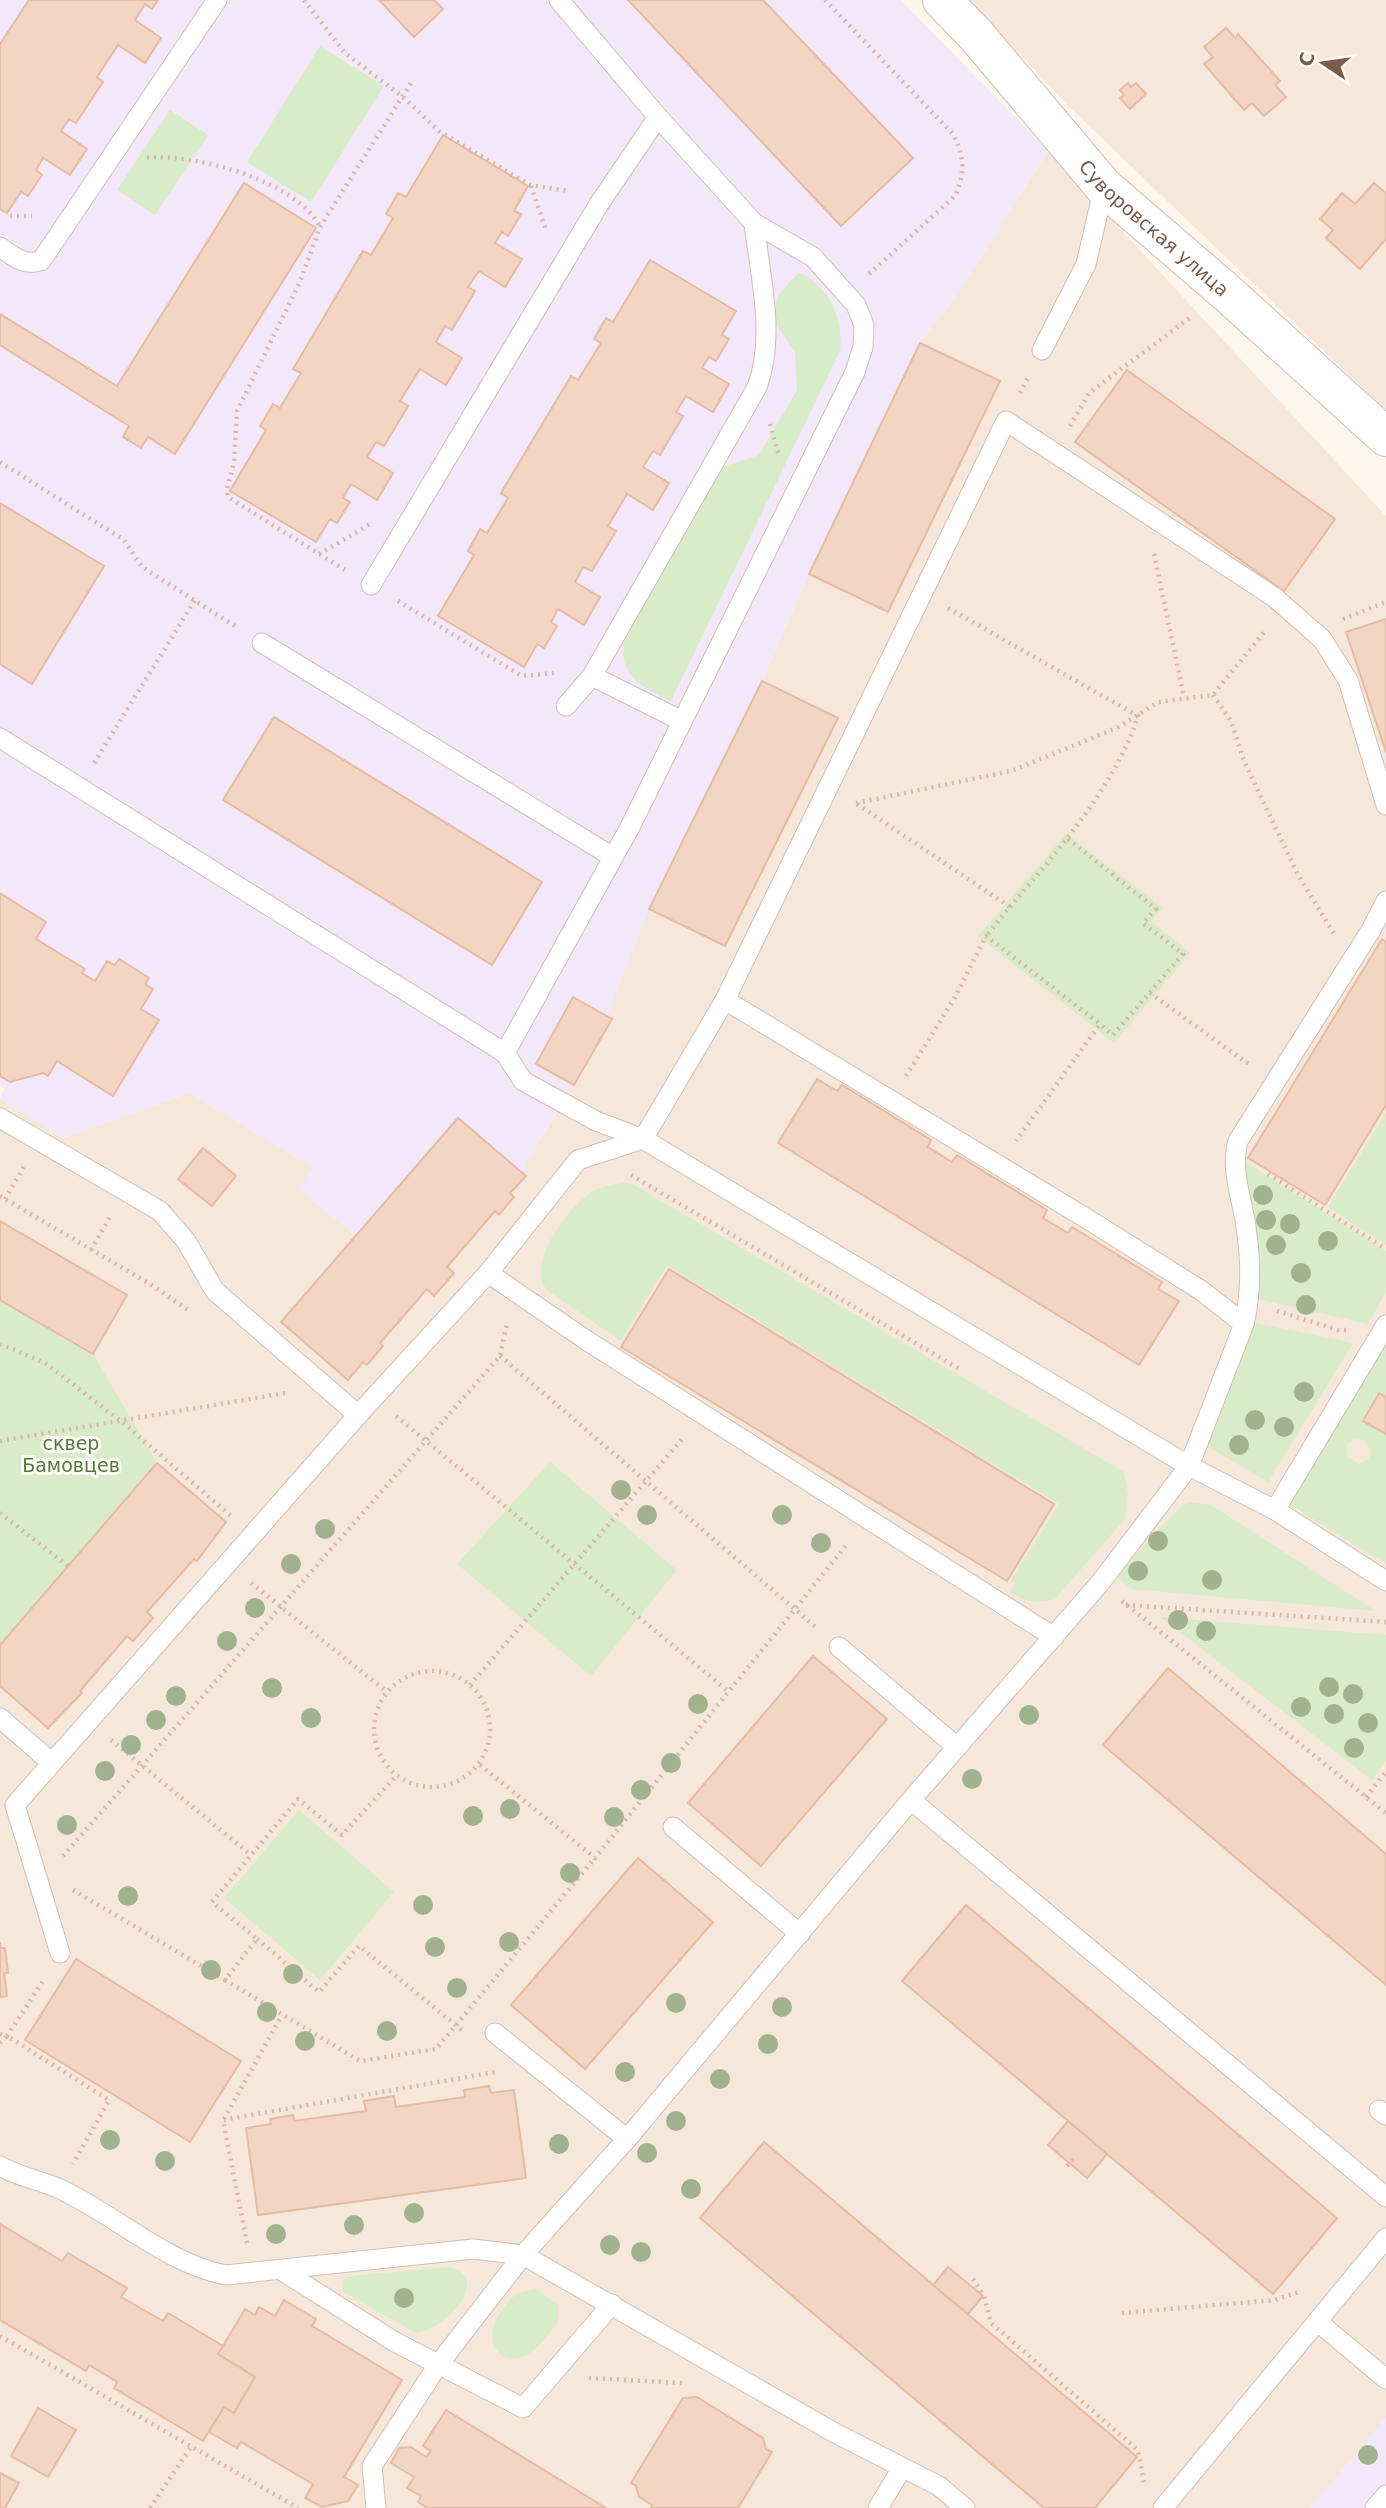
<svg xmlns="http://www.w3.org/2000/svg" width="1386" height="2508" font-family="'DejaVu Sans',sans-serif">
<rect width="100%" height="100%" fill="#fdf6ec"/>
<g fill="#f5e8da">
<polygon points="970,0 1386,0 1386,411 1061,99"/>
<polygon points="1048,151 1386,516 1386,2508 0,2508 0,1099 63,1138 189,1093 314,1168 370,1220 458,1118 525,1176 526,1163 562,1104 606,1016 649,909 762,681 809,574 920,343 961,289"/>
</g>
<g fill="#f3e8fa">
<polygon points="0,0 901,0 1048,151 961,289 920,343 809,574 762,681 649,909 607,1016 612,1019 526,1163 526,1176 458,1118 355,1236 298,1189 313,1168 189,1093 63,1138 0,1099 4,1088 0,1086"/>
<polygon points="1386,2417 1386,2508 1310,2508"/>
</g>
<g fill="#d8ecc9" fill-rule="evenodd">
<polygon points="320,46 384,86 311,202 247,162"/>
<polygon points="170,110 208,135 155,215 117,190"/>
<path d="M 798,273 C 830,284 844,321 840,351 L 671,701 C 636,685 615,672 626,631 L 722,467 L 759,455 L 797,390 L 795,352 L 775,323 L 774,311 L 779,294 Z"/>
<polygon points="1066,834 1164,908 1151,921 1190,953 1114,1043 978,936"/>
<polygon points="1386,1113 1386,1245 1328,1207"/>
<polygon points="1244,1161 1386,1251 1386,1292 1368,1324 1258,1299 1258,1250"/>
<path d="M 629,1182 L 1124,1472 L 1128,1494 L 1125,1519 L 1055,1599 C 1036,1604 1026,1602 1010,1592 L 1015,1583 L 1011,1580 L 1059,1504 L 667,1265 L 621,1341 L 547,1290 C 525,1263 569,1206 592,1192 C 603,1185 617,1184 629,1182 Z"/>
<polygon points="0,1300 93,1354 157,1463 0,1645"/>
<polygon points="1252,1322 1353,1343 1268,1482 1205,1445"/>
<path d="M 1386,1338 L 1386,1564 L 1289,1504 ZM 1355,1439 L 1364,1440 L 1371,1450 L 1369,1458 L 1359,1464 L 1346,1456 L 1348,1444 Z"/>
<polygon points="550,1462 677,1570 591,1676 457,1564"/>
<polygon points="1190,1502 1211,1505 1376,1611 1131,1589 1116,1576 1179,1508"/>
<polygon points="1160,1617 1386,1635 1386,1761 1372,1780"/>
<polygon points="299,1810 394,1892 320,1980 224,1898"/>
<path d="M 449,2267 C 494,2279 444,2330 416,2333 L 343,2292 L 342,2282 L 345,2278 L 351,2276 Z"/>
<path d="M 535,2289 L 558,2304 L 558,2323 C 543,2340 528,2366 502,2356 C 480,2336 500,2309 517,2293 Z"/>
</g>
<g fill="#f3d5c3" stroke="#e6bba3" stroke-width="2">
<polygon points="29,0 158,0 152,9 145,4 135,20 161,38 145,63 118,45 97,77 103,82 76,123 69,119 61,131 87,149 70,175 43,158 36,170 42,175 28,196 21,192 7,213 0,209 0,44"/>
<polygon points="379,0 434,0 443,9 414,37"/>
<polygon points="628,0 763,0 913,158 841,226"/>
<polygon points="1226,28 1235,38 1238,34 1280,81 1275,85 1286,97 1264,116 1252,103 1244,110 1204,64 1213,57 1204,47"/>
<polygon points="1128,83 1131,87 1136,83 1146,94 1130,109 1120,98 1124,95 1120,90"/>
<polygon points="443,135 528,186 514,211 521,214 508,236 502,232 495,243 522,259 505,287 479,271 468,287 475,291 452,330 445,326 436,342 462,358 446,385 420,369 400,401 408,406 384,446 376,442 367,457 393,473 377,500 351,484 343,498 350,502 337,523 330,519 316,542 230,491 266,430 260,426 273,404 280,408 301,373 293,369 363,251 371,255 393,218 386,214 398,193 406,197"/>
<polygon points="244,183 316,228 175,454 148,437 141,448 123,437 129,426 0,345 0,314 117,386"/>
<polygon points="1374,183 1386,193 1386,239 1360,269 1326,238 1333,230 1320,219 1342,193 1355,204"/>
<polygon points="650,260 736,311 722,335 729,339 716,361 709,357 702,368 729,384 713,412 686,396 676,412 683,416 660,455 653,451 643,467 669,483 653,510 627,494 608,526 616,531 592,571 583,567 575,582 600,597 584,625 558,609 551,622 557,626 544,648 537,644 524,667 438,616 474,555 468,551 480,529 487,533 508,498 501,493 571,376 578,380 601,343 594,339 606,318 613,322"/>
<polygon points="920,343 1000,381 888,612 809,574"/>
<polygon points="1127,370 1335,519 1284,591 1075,442"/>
<polygon points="0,503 104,566 32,684 0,664"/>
<polygon points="1386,619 1386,752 1346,632"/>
<polygon points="762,681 838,718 725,946 649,909"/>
<polygon points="274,717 542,882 492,965 223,800"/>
<polygon points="0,893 46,922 36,939 85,969 82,973 95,981 107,961 115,965 119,959 149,978 145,984 153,989 141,1009 159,1020 113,1096 57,1061 48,1076 43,1073 10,1082 0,1076"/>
<polygon points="1382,939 1386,942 1386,1105 1325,1205 1248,1158"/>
<polygon points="573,997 612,1019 574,1085 536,1064"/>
<polygon points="817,1079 837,1091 842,1085 931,1140 928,1147 952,1162 957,1155 1047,1210 1043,1218 1068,1233 1072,1227 1162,1282 1158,1289 1179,1301 1139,1365 778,1143"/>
<polygon points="458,1118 526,1176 510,1193 514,1197 499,1215 495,1211 447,1267 454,1273 434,1296 427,1289 380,1343 383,1346 367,1365 363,1362 348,1380 281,1322"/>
<polygon points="203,1148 236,1176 212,1206 178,1179"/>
<polygon points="0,1221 127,1295 93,1354 0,1300"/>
<polygon points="669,1269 1054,1504 1007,1581 621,1347"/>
<polygon points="1379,1393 1386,1397 1386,1434 1363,1421"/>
<polygon points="157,1463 226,1522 197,1561 194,1559 147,1612 153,1618 133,1641 127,1636 80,1691 82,1693 48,1728 0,1686 0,1645"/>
<polygon points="813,1656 887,1719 761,1866 688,1803"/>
<polygon points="1168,1668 1386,1854 1386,1985 1103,1745"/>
<polygon points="638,1858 713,1922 585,2069 511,2005"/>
<polygon points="966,1905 1337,2218 1273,2294 902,1981"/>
<polygon points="0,1942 1,1948 5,1948 8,1973 4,1973 7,1996 0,1997"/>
<polygon points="76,1959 241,2061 190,2142 25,2040"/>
<polygon points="489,2086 491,2093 514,2090 526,2178 258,2215 246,2128 271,2124 270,2119 293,2115 294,2121 366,2111 364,2101 394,2096 396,2107 465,2097 464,2090"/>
<polygon points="1068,2121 1107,2154 1087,2178 1048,2145"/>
<polygon points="764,2142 1137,2457 1095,2508 1044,2508 700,2218"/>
<polygon points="0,2224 62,2261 68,2253 127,2288 121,2297 163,2321 168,2313 223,2346 218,2354 255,2377 234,2413 224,2407 203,2441 114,2388 117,2382 89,2365 86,2371 0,2320"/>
<polygon points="948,2267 983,2296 968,2314 933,2285"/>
<polygon points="284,2300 316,2319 312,2326 402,2380 344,2477 358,2485 348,2501 322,2507 305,2498 313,2484 241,2442 237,2448 209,2432 224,2407 234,2413 255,2377 218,2354 223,2346 245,2309 255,2315 259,2307 275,2316"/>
<polygon points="697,2397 763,2438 766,2449 772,2452 738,2508 651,2508 652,2505 639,2497 636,2486 631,2483 683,2398"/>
<polygon points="38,2408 76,2430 48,2477 11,2456"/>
<polygon points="446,2410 552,2475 606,2508 428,2508 418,2502 421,2496 407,2488 414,2477 391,2463 399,2448 411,2447 426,2457 431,2451 423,2446"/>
<polygon points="0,2473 19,2483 5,2508 0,2508"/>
</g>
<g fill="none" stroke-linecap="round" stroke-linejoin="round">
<g stroke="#d1beb0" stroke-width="21">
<g id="lane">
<path d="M 0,247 C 14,257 24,266 41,261 L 217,0"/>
<polyline points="1042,350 1086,264 1104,187"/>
<polyline points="371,585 599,204 658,117"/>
<polyline points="262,643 613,857"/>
<polyline points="592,676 682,721"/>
<path d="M 566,706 L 592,676 L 757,387 C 776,337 760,275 754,223"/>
<polyline points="0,738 505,1053 523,1081 596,1121 643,1139 1189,1466 1275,1510 1386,1581"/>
<polyline points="725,1000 1089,1220 1202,1291 1244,1324"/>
<polyline points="505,1053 630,827 855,372 863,347 864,325 856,305 813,257 754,223 658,117 559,0"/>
<polyline points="0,1118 160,1211 186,1241 215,1291 358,1415"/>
<polyline points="488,1273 589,1342 1054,1637"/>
<polyline points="1275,1510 1386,1325"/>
<polyline points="839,1647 957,1747"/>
<polyline points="0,1718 52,1763"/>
<polyline points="911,1800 1386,2197"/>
<polyline points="673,1827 800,1934"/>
<polyline points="60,1953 15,1805 358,1415 488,1273 578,1160 643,1139 725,1000 1006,421 1274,597 1322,639 1348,680 1386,805"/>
<polyline points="495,2033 627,2139"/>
<polyline points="1379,2110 1386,2115"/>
<path d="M 0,2166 C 19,2177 40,2180 60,2189 C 116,2215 165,2263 226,2275 L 473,2249 L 523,2255 L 835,2433 L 939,2486 L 965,2508"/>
<polyline points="281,2270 395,2342 523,2408 612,2304"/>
<polyline points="1318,2322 1386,2379"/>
<path d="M 376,2508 L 372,2466 L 438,2365 L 523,2255 L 627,2139 L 911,1800 L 1100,1583 L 1189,1466 L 1244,1324 C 1252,1291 1251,1260 1246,1227 C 1242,1197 1230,1170 1238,1141 L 1371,930 L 1386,901"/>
<polyline points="878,2508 902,2468"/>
<polyline points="1163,2508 1386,2238"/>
<polyline points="1375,2508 1386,2495"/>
</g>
</g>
<g stroke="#d1beb0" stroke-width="40">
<g id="street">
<path id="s1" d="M 942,0 L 976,35 L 1104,187 L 1226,292 L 1386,437"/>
</g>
</g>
<g stroke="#d9b8a5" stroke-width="4.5" stroke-dasharray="2 5" stroke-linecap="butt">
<polyline points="304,0 345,53 403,97 439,131 530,185 568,191"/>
<path d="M 825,0 L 952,133 C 965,154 965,174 955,196 L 869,274"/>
<path d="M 147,158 C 195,153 297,181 320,227"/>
<polyline points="531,186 546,230"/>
<polyline points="10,216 32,216"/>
<polyline points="1020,393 1029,376"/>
<polyline points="770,424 779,456"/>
<polyline points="1070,426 1089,393 1191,317"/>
<polyline points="0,462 124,540 142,567 238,628"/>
<polyline points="319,554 370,524"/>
<polyline points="1154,554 1184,697"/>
<polyline points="345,570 228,497 227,489 234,462 237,411 299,284 320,227 411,83"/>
<polyline points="398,601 522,676 554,673"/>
<path d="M 948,608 L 1138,716 C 1116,785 1057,852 1010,907"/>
<polyline points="1343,619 1386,602"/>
<polyline points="1213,695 1231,721 1244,761 1297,873 1334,934"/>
<polyline points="94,763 195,600"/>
<polyline points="856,803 1011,771 1119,727 1158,702 1213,695 1265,631"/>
<polyline points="857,804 1010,907 986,936"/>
<polyline points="1068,839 1156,909 1143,923 1183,954 1113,1035 1100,1024"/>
<polyline points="1150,993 1250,1065"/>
<polyline points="906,1076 954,999 986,936 1100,1024 1016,1141"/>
<polyline points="1268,1174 1386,1249"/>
<polyline points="631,1175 961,1370"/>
<polyline points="0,1196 150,1284 191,1312"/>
<polyline points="5,1199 24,1167"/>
<polyline points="91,1250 110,1217"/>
<polyline points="1277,1311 1338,1330 1349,1330"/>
<polyline points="0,1344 45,1363 122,1422 231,1516"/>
<polyline points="500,1356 818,1629"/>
<polyline points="396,1416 729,1692"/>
<polyline points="0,1441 286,1393"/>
<polyline points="0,1513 68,1566"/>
<polyline points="251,1583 387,1692"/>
<polyline points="1122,1601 1386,1813"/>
<polyline points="1126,1605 1386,1622"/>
<circle cx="432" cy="1729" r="58"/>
<polyline points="470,1685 684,1437"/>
<polyline points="111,1740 251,1855"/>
<polyline points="480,1765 595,1858 848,1543"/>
<polyline points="1366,1797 1386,1772"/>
<polyline points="63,1856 500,1356 507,1323"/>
<polyline points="73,1890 225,1980 257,1939 212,1902 298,1799 342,1835 396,1776"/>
<polyline points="257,1939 319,1992 359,1946 464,2032"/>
<polyline points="225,1980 360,2061 436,2049 595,1858"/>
<polyline points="0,2034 7,2036 45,1978"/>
<polyline points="0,2043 7,2036 109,2100 73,2164"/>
<polyline points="224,2119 282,2015"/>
<polyline points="1067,2166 1073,2159"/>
<polyline points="247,2243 223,2120 495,2072"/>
<polyline points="973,2279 984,2296 991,2323 1138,2450 1144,2483"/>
<polyline points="1122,2313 1275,2300 1299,2292"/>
<polyline points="0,2336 298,2508"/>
<polyline points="589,2378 682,2383"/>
<polyline points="150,2508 191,2447"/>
</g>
<use href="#lane" stroke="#fff" stroke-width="19"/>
<use href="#street" stroke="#fff" stroke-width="38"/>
</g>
<g fill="#a0b28e">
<circle cx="1263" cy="1195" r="10"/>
<circle cx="1266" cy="1220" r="10"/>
<circle cx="1290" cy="1224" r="10"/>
<circle cx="1328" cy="1241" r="10"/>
<circle cx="1276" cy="1245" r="10"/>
<circle cx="1301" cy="1273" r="10"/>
<circle cx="1306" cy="1305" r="10"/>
<circle cx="1304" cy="1392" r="10"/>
<circle cx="1255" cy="1420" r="10"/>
<circle cx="1284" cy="1427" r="10"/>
<circle cx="1239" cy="1445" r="10"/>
<circle cx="621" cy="1490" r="10"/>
<circle cx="647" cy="1515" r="10"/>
<circle cx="782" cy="1515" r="10"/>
<circle cx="325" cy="1529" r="10"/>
<circle cx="1158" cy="1541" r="10"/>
<circle cx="821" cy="1543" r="10"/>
<circle cx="291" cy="1564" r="10"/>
<circle cx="1138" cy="1571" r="10"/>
<circle cx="1212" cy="1580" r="10"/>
<circle cx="255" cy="1608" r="10"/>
<circle cx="1178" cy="1620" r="10"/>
<circle cx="1206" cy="1631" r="10"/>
<circle cx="227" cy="1641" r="10"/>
<circle cx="1329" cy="1687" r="10"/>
<circle cx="272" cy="1688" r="10"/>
<circle cx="1353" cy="1694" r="10"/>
<circle cx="176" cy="1696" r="10"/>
<circle cx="698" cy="1704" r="10"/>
<circle cx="1301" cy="1707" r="10"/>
<circle cx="1334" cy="1714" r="10"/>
<circle cx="1029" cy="1715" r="10"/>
<circle cx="311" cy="1718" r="10"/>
<circle cx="156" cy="1720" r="10"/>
<circle cx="1368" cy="1723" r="10"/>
<circle cx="131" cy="1745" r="10"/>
<circle cx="1354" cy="1748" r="10"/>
<circle cx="671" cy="1763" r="10"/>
<circle cx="105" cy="1771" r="10"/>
<circle cx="972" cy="1779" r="10"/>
<circle cx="641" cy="1790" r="10"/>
<circle cx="510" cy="1809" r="10"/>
<circle cx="473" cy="1816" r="10"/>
<circle cx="614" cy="1817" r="10"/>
<circle cx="67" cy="1825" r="10"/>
<circle cx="570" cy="1873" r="10"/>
<circle cx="128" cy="1896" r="10"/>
<circle cx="423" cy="1905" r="10"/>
<circle cx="509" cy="1942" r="10"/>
<circle cx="435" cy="1947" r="10"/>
<circle cx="211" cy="1970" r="10"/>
<circle cx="293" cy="1974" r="10"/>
<circle cx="457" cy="1988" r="10"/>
<circle cx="676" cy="2003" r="10"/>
<circle cx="782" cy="2007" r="10"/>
<circle cx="267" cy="2012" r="10"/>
<circle cx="387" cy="2031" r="10"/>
<circle cx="305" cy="2041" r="10"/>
<circle cx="768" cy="2044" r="10"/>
<circle cx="625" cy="2072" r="10"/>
<circle cx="720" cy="2079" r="10"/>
<circle cx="676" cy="2121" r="10"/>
<circle cx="110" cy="2140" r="10"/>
<circle cx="559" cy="2144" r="10"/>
<circle cx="647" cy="2153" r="10"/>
<circle cx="165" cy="2161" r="10"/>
<circle cx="691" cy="2189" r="10"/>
<circle cx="414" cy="2213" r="10"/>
<circle cx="354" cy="2225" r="10"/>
<circle cx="276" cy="2234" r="10"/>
<circle cx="610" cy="2245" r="10"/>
<circle cx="641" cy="2252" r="10"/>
<circle cx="404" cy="2298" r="10"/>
<circle cx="1368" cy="2455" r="10"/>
</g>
<g text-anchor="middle" stroke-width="6" stroke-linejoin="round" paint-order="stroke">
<g font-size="19" fill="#7a5c4d" stroke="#fffaf3">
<text dy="7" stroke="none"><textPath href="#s1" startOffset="312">Суворовская улица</textPath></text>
</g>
<g font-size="19" fill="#537a41" stroke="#fffaf3">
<text x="71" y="1450">сквер<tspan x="71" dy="22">Бамовцев</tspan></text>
</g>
</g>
<g transform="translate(1323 63) rotate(283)" stroke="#fffaf3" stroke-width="5" paint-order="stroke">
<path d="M0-5L12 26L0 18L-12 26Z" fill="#7a5c4d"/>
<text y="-10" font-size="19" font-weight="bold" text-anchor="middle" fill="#7a5c4d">С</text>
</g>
</svg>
